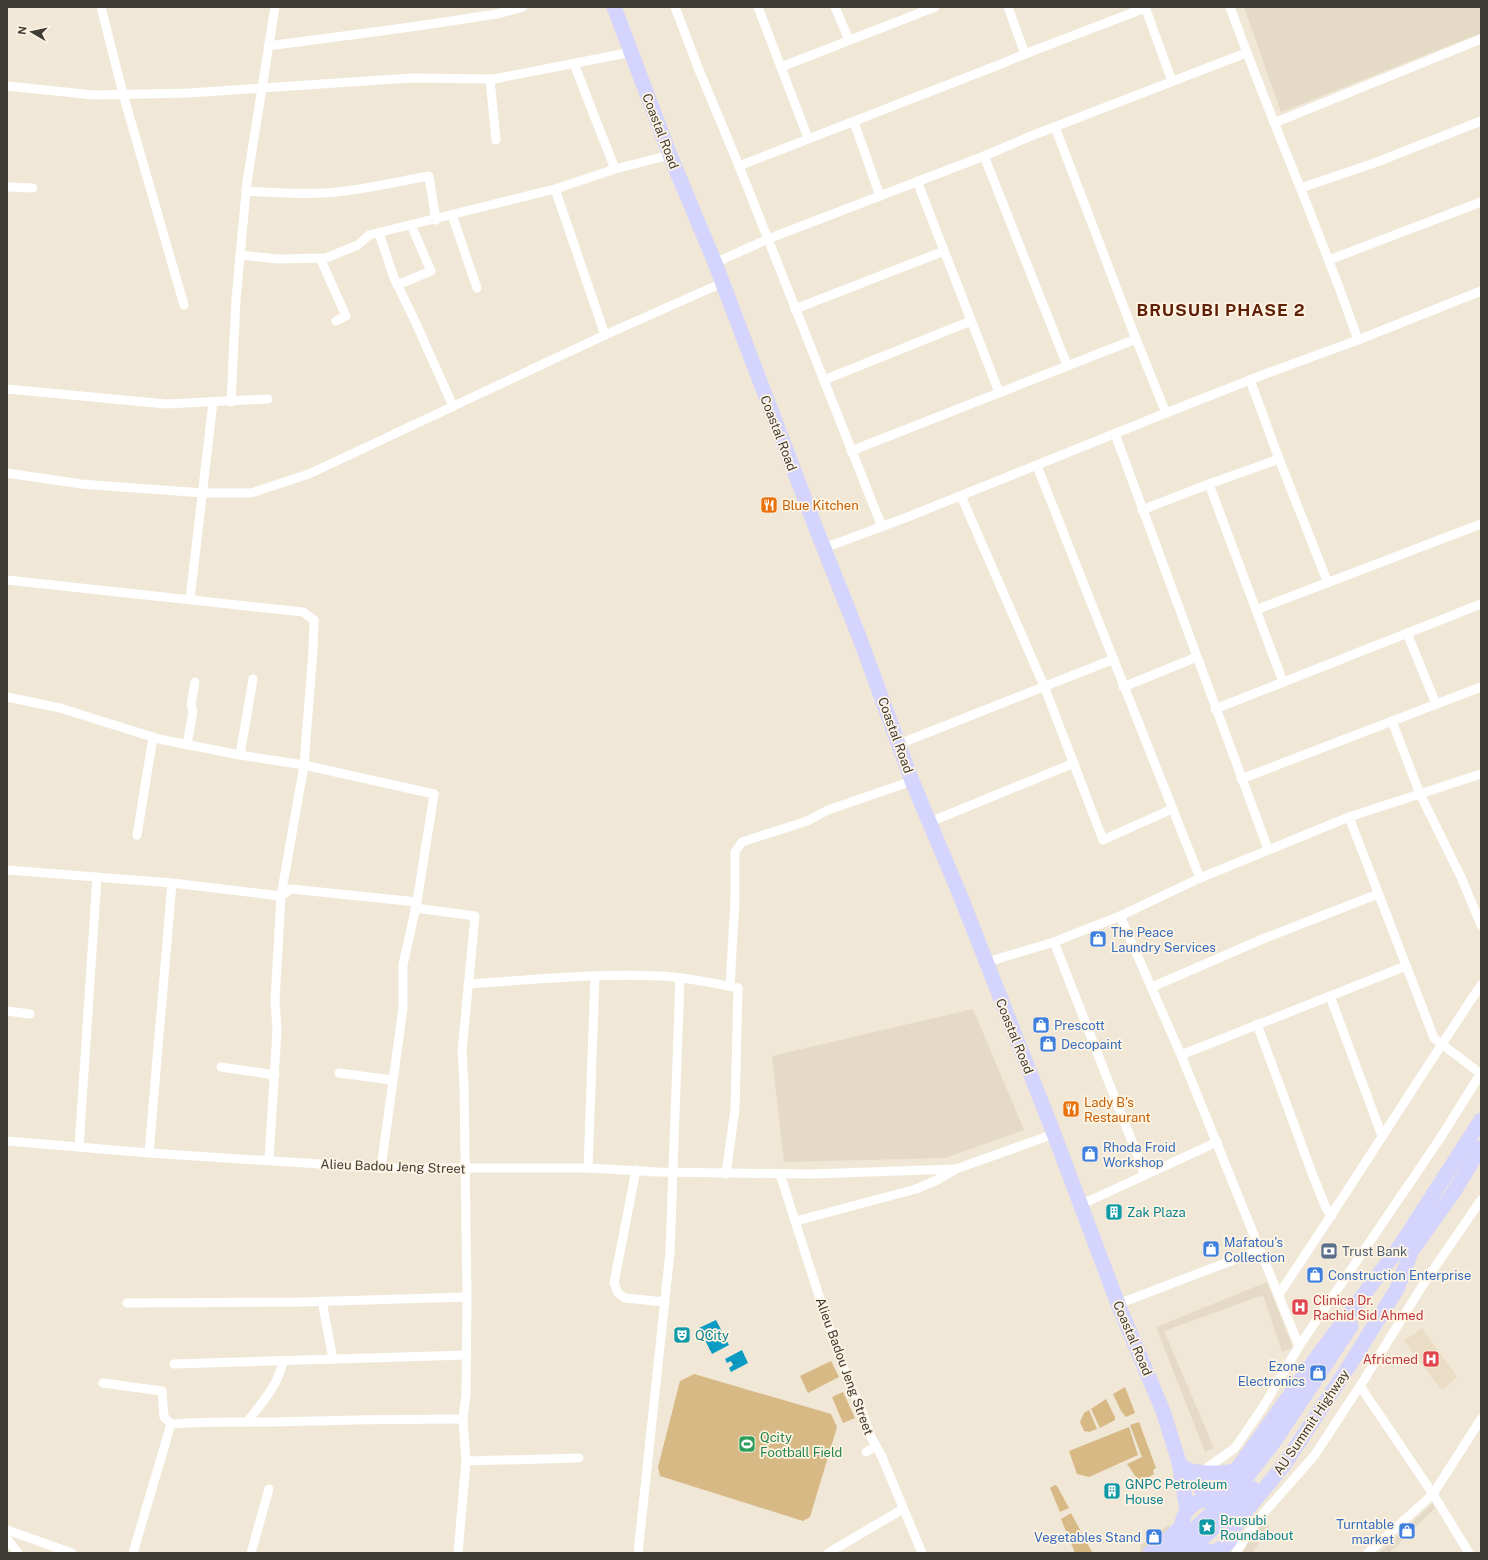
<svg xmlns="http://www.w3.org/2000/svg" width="1488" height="1560" font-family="'Public Sans',sans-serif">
<defs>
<pattern id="water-ripples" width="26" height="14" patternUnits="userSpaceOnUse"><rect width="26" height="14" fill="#0c9cc3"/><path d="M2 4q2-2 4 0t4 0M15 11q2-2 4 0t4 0" fill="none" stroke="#0d809f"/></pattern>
</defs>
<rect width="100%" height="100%" fill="#f1e7d6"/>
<g fill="#e5dac5">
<polygon points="1244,7 1481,7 1481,33 1281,112"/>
<polygon points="973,1009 1024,1130 945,1158 784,1162 772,1056"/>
<polygon points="1267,1282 1293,1348 1282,1352 1263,1295 1164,1331 1214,1448 1205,1452 1156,1327"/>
<polygon points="1433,1503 1434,1509 1389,1553 1379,1553"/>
<polygon points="1258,1522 1269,1527 1252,1553 1242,1553"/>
<polygon points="1169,1524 1171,1532 1141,1553 1140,1546"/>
</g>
<polygon fill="#ebddc5" points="1422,1328 1457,1377 1442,1390 1404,1341"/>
<g fill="#d7b986">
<polygon points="831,1361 839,1377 808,1393 800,1376"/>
<polygon points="694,1374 831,1414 837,1427 810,1517 803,1521 660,1476 658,1467 680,1381"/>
<polygon points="1125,1387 1135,1413 1126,1417 1121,1411 1113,1394"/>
<polygon points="843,1392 855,1418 843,1423 832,1397"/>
<polygon points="1106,1399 1115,1417 1115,1420 1100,1428 1091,1409"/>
<polygon points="1089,1410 1097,1429 1089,1432 1084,1431 1080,1422 1084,1413"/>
<polygon points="1139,1422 1156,1468 1153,1470 1154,1474 1140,1483 1127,1464 1142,1457 1130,1425"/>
<polygon points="1129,1427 1138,1455 1089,1477 1077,1474 1069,1451"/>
<polygon points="1055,1485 1057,1486 1069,1508 1060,1512 1050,1488"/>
<polygon points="1071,1513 1092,1552 1090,1553 1075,1553 1061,1519"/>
</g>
<g fill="url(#water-ripples)">
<polygon points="716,1320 729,1345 712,1354 699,1328"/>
<polygon points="742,1350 748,1363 731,1372 729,1368 733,1365 731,1361 727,1363 725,1359"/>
</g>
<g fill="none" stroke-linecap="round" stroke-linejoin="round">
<g stroke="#fff" stroke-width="9">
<polyline points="101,7 123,94 184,305"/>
<polyline points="675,7 699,70 739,166 882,527"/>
<polyline points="758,7 808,138"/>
<polyline points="835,7 849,40"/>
<polyline points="1008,7 1025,54"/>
<polyline points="1145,7 1172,81"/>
<path d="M 1230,7 C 1270,119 1319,227 1358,340"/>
<polyline points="268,46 404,28 497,14 523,7"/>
<polyline points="574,64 615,169"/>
<polyline points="781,67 935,7"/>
<polyline points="490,79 496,140"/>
<polyline points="7,86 94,95 189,93 411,78 494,79 632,52"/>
<polyline points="854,122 880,196"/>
<polyline points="1274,123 1481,39"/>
<polyline points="1055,127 1136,339 1166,413"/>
<polyline points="984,156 1067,365"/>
<polyline points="739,166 1001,64 1025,54 1145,8"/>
<polyline points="917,181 999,392"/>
<polyline points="7,187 33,188"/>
<polyline points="1301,188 1377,162 1481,121"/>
<polyline points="555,189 605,335"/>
<path d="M 246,191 C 272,193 299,194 325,193 C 360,191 395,182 429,176 L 436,220"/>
<polyline points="452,215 477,288"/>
<polyline points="379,233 394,278 414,319 453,406"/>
<polyline points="240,255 278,259 326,258 358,245 369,235 555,189 615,169 670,155"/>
<polyline points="320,258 346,316 336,321"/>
<polyline points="1329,260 1481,202"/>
<polyline points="715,263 768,239 984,156 1031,136 1246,53"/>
<polyline points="397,285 431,271 411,225"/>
<polyline points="795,309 944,251"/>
<polyline points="824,380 971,321"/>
<polyline points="1250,380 1279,459 1328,583"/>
<polyline points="7,389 166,404 268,399"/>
<polyline points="231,402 236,299 247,182 275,7"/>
<polyline points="1115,434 1268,849"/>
<polyline points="851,451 1136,339"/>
<polyline points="1037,466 1200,878"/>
<polyline points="7,473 81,484 203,493 251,493 309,474 605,335 722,283"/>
<polyline points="1209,484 1283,682"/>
<polyline points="961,496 1044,686 1103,840 1172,809"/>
<polyline points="1142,510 1209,484 1279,459"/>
<polyline points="824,548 905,518 1166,413 1265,374 1358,340 1481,291"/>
<polyline points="7,580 303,612 314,620 313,651 304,765 434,794 417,902"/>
<polyline points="190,599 213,402"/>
<polyline points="1256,610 1481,524"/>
<polyline points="1407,633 1436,704"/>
<polyline points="1123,687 1197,657"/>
<polyline points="7,697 60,708 159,739 240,755 304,765 281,896 275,1001 277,1030 269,1160"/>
<polyline points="1215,709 1481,604"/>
<polyline points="1392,721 1420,794 1461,877 1481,925"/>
<polyline points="899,744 1114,659"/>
<polyline points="187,745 193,711 191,705 195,682"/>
<polyline points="240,755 253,679"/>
<polyline points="1241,779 1481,687"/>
<polyline points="1349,817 1434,1038 1481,1074"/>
<polyline points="930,822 1074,763"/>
<polyline points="137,835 153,737"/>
<polyline points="7,870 172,883 281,896 291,889 417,902 403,965 403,1008 381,1168"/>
<polyline points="415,908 475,916 462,1051 464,1084 467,1297 466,1394 463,1419 466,1461 458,1553"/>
<polyline points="1120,916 1181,1055 1299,1346"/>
<polyline points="1054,942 1145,1175"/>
<polyline points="987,962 1054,942 1120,916 1200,878 1349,817 1481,774"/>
<path d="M 468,984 C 531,980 596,973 660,976 C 686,977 712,983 738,988 L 735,1109 L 726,1174"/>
<polyline points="730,986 735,900 735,852 742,842 807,821 828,810 912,781"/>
<polyline points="1152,987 1265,938 1378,894"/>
<polyline points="1330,996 1382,1136"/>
<polyline points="7,1011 30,1014"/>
<polyline points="1257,1024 1313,1176 1326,1208 1332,1216"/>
<polyline points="1181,1055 1406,966"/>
<polyline points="221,1067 275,1075"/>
<polyline points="339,1073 392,1080"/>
<polyline points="7,1141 149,1153 381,1168 588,1168 657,1172 812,1174 956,1169"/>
<polyline points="79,1147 97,877"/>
<polyline points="149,1153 172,883"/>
<polyline points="588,1168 595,976"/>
<polyline points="636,1170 614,1283 618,1293 625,1298 665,1302"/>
<polyline points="780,1174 826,1318 847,1377 860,1406 871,1437 882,1457 922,1553"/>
<polyline points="1080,1205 1217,1142"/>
<polyline points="796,1221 916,1189 937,1180 956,1169 1054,1134"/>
<path d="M 1279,1294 C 1348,1192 1412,1088 1481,985"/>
<polyline points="322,1301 333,1359"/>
<polyline points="127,1303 301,1302 467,1297"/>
<polyline points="1118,1304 1260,1250"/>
<polyline points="174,1364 466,1355"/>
<polyline points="103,1383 162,1391 164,1417 171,1424"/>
<polyline points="1360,1386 1433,1494 1469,1553"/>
<path d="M 247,1422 C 262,1402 279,1385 283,1360"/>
<polyline points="866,1452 876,1446"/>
<polyline points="466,1461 579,1458"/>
<polyline points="1201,1472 1235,1448 1263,1407 1299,1346 1441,1137 1481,1073"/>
<polyline points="7,1530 72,1553"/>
<polyline points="7,1539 18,1553"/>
<path d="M 133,1553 L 171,1424 C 204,1421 237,1422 271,1422 C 335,1420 399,1419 463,1419"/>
<polyline points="251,1553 269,1489"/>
<polyline points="638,1553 670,1252 680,978"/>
<polyline points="828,1553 903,1509"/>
<polyline points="1236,1553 1255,1523 1314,1456 1360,1386 1424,1283 1481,1200"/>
<polyline points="1368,1553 1433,1494 1481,1419"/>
</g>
<g stroke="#d4d4fd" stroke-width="15">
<polyline points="614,7 670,155 715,263 817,531 860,639 912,781 960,895 1054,1134 1118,1304 1163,1411 1179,1462 1187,1510"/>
<polyline points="1184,1467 1209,1499"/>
<path d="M 1187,1470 C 1206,1474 1219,1474 1238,1470"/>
<polyline points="1215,1500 1322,1350 1398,1249 1481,1120"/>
<circle cx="1208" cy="1526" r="26"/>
<polyline points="1234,1529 1240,1518 1284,1465 1349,1366 1397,1289 1411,1252 1453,1193 1481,1147"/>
<polyline points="1150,1553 1165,1542 1182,1526"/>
<polyline points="1169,1553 1238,1488 1273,1443 1351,1326"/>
<polyline points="1187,1553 1223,1519 1252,1488"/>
</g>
</g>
<defs>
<g id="restaurant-square" transform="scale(0.9)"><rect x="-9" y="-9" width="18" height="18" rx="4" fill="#e8710a" stroke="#fef4e3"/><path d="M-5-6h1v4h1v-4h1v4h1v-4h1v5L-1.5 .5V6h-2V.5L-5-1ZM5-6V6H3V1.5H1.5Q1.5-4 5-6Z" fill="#fff"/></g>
<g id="shop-square" transform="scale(0.9)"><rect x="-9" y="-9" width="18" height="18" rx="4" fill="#3f7fe0" stroke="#fef4e3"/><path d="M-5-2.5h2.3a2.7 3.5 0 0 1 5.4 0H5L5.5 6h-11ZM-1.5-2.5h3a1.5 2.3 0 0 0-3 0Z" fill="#fff"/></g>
<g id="building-square" transform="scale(0.9)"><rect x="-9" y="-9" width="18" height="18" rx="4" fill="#0f9aa8" stroke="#fef4e3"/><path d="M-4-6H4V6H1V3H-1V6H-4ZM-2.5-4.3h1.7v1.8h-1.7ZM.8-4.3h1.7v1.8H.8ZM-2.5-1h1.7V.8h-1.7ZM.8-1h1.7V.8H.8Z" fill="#fff"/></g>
<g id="bank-square" transform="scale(0.9)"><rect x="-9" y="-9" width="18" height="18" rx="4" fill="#5c6f8a" stroke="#fef4e3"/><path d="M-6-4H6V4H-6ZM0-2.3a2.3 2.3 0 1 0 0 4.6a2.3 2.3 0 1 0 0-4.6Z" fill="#fff"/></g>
<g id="hospital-square" transform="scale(0.9)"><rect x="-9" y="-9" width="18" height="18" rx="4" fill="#e0444e" stroke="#fef4e3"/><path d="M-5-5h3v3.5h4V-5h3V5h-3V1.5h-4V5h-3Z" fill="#fff"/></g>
<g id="theatre-square" transform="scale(0.9)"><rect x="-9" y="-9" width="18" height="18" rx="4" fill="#0f9aa8" stroke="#fef4e3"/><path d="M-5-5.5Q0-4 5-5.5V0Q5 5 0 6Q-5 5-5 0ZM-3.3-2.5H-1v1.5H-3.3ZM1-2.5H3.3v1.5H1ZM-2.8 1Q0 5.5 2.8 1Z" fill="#fff"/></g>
<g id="stadium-square" transform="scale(0.9)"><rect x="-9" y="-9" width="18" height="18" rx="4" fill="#2e9e5b" stroke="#fef4e3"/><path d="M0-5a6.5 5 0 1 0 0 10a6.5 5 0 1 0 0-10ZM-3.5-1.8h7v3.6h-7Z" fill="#fff"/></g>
<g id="sight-square" transform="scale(0.9)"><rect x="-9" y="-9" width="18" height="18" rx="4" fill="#0f9aa8" stroke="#fef4e3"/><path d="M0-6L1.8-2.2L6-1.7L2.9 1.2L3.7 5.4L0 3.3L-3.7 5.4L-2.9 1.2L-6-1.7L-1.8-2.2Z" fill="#fff"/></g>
</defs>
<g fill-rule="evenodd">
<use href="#restaurant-square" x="769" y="505"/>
<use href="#shop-square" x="1098" y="939"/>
<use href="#shop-square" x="1041" y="1025"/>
<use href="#shop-square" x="1048" y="1044"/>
<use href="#restaurant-square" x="1071" y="1109"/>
<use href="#shop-square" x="1090" y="1154"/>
<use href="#building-square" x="1114" y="1212"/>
<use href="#shop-square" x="1211" y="1249"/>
<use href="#bank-square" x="1329" y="1251"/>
<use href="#shop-square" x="1315" y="1275"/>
<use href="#hospital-square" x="1300" y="1307"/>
<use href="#theatre-square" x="682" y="1335"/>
<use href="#hospital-square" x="1431" y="1359"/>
<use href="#shop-square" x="1318" y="1373"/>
<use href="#stadium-square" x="747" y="1444"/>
<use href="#building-square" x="1112" y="1491"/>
<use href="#sight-square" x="1207" y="1527"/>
<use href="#shop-square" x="1407" y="1531"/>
<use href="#shop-square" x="1154" y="1537"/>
</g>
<g text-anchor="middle" stroke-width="3.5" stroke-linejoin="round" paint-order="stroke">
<g font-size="13" fill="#3f3b35" stroke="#fef4e3">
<text transform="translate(661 131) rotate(69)" y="5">Coastal Road</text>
<text transform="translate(779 433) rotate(69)" y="5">Coastal Road</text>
<text transform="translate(896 735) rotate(70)" y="5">Coastal Road</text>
<text transform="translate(1015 1036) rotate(68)" y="5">Coastal Road</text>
<text transform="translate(393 1166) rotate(2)" y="5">Alieu Badou Jeng Street</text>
<text transform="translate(1133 1338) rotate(67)" y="5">Coastal Road</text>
<text transform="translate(845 1366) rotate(70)" y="5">Alieu Badou Jeng Street</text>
<text transform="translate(1311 1422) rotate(-56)" y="5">AU Summit Highway</text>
</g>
<g font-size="13" fill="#c56008" stroke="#fef4e3" text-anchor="start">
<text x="782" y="510">Blue Kitchen</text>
<text x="1084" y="1107">Lady B's<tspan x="1084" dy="15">Restaurant</tspan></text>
</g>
<g font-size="13" fill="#366cbe" stroke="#fef4e3" text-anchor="start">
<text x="1111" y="937">The Peace<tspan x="1111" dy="15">Laundry Services</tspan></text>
<text x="1054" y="1030">Prescott</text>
<text x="1061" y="1049">Decopaint</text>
<text x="1103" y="1152">Rhoda Froid<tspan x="1103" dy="15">Workshop</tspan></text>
<text x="1224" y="1247">Mafatou's<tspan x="1224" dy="15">Collection</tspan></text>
<text x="1328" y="1280">Construction Enterprise</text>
<text x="1305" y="1371" text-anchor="end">Ezone<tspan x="1305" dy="15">Electronics</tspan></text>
<text x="1394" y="1529" text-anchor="end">Turntable<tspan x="1394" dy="15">market</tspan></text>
<text x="1141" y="1542" text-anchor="end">Vegetables Stand</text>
</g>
<g font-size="13" fill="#0d838f" stroke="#fef4e3" text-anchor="start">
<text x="1127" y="1217">Zak Plaza</text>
<text x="695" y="1340">QCity</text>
<text x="1125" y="1489">GNPC Petroleum<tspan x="1125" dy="15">House</tspan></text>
<text x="1220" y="1525">Brusubi<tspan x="1220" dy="15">Roundabout</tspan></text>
</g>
<g font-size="13" fill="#4e5e75" stroke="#fef4e3" text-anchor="start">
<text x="1342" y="1256">Trust Bank</text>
</g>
<g font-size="13" fill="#be3a42" stroke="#fef4e3" text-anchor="start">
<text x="1313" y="1305">Clinica Dr.<tspan x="1313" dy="15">Rachid Sid Ahmed</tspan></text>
<text x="1418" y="1364" text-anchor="end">Africmed</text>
</g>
<g font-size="13" fill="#27864d" stroke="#fef4e3" text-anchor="start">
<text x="760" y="1442">Qcity<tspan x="760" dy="15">Football Field</tspan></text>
</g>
<g font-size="17" font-weight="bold" letter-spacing="1" fill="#602007" stroke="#fef4e3">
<text x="1221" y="316">BRUSUBI PHASE 2</text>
</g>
</g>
<rect width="1488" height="1560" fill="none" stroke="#3f3b35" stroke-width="16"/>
<g transform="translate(32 32) rotate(279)" stroke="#fef4e3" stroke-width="3" paint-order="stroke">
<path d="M0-3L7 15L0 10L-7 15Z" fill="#3f3b35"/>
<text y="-6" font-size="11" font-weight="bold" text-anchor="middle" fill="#3f3b35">N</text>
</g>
</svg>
